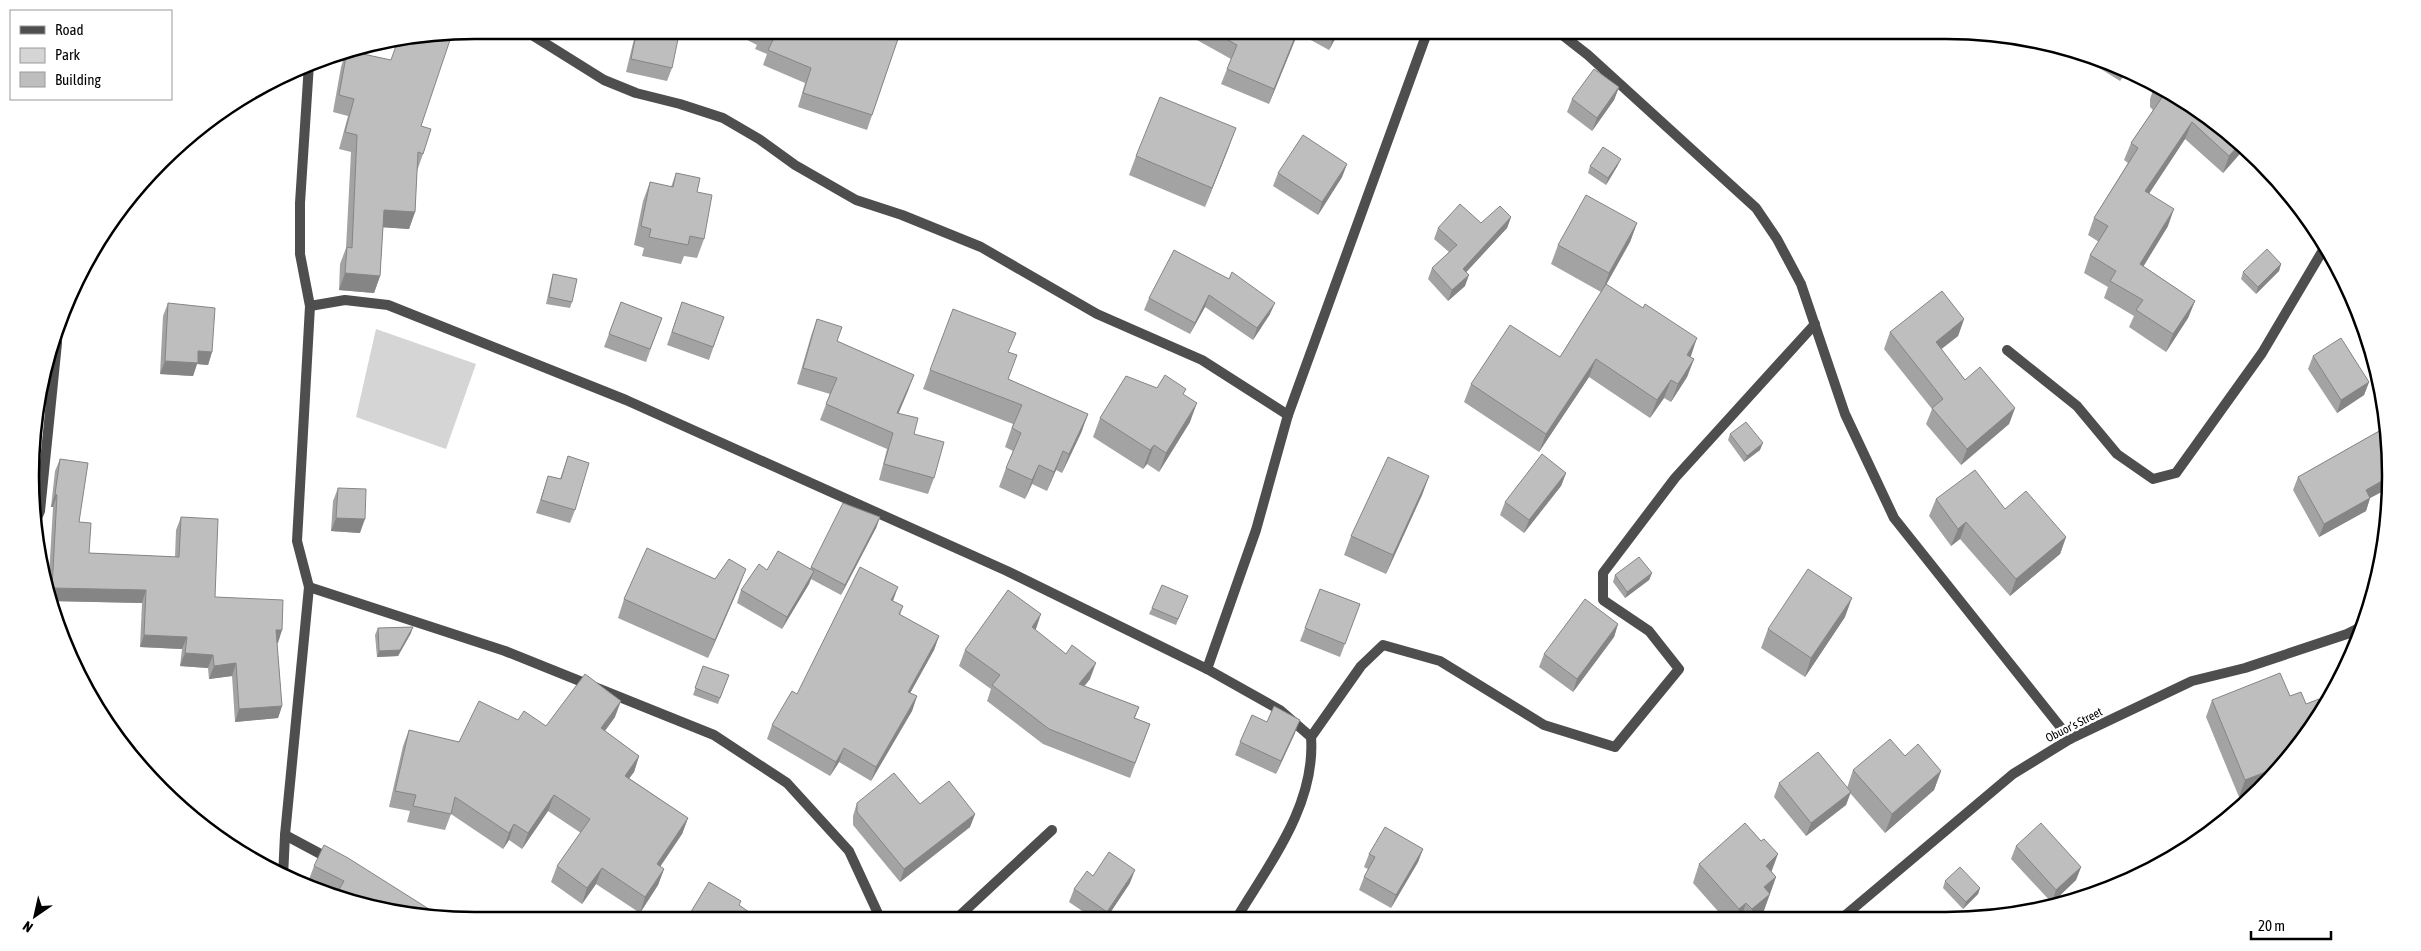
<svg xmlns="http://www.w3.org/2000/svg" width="2421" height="951" font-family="'Asap Condensed',sans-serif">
<rect width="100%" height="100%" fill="#fff"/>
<polygon fill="#d5d5d5" points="376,329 476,364 446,449 356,417"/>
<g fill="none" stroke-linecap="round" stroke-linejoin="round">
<g stroke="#4e4e4e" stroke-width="10">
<polyline points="524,30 604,80 636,93 680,104 723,118 759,139 795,165 856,200 902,215 981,247 1097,314 1202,360 1288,415"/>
<polyline points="1556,30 1588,55 1756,208 1777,239 1801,284 1845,414 1894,518 2070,739"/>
<path d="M 310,306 L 345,300 L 388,305 L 626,400 L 1007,571 L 1207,669 L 1280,710 L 1311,737 C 1316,805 1269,864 1236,919"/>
<polyline points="2007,350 2077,406 2117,454 2153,479 2176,473 2262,353 2326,245"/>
<polyline points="37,518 40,511 57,343 55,329"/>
<polyline points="309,587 505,651 714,735 787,783 849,851 881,920"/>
<polyline points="1207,669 1256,530 1288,415 1428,30"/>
<polyline points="1311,737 1361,666 1383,645 1440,661 1544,725 1615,747 1679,669 1649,631 1603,600 1603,573 1675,478 1815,324"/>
<polyline points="285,835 330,859"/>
<polyline points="283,877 285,835 309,587 297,541 310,306 300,254 300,203 309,64"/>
<polyline points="1842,918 2013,774 2070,739 2192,681 2245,668 2347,634 2359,628"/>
<polyline points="955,920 1052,830"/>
</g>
</g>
<g fill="#a3a3a3">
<polygon points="637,30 672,68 667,81 626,72 633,43"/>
<polygon points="728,30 901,30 867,130 798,107 805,83 763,65 767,54 755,49 757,45"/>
<polygon points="1179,30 1340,30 1329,50 1298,33 1269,104 1221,84 1231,59"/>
<polygon points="346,51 421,126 423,154 417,171 415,212 409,229 383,227 380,276 374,293 339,290 340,264 346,248 351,152 339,149 348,116 333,112 341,67"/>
<polygon points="2086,55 2127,70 2120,81 2085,59"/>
<polygon points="2155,84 2217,122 2245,148 2223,173 2185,139 2149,193 2168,226 2143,266 2195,301 2188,318 2166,352 2129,327 2134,316 2104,298 2108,287 2084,273 2090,255 2099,242 2088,235 2094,218 2128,163 2124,160 2131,143 2153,110 2150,107 2150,99"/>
<polygon points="1619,87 1614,100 1592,131 1567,112 1572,99"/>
<polygon points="1229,147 1205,207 1129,175 1136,156"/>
<polygon points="1347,164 1342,177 1318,215 1273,186 1278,173"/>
<polygon points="1618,165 1606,185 1588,173 1590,166"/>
<polygon points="676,173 697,192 704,239 697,258 684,256 681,264 642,256 644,248 634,245 643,201 650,182 671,187"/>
<polygon points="1511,217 1507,228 1466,272 1465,286 1448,301 1428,279 1432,268 1449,252 1434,239 1438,228 1481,223"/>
<polygon points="1637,223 1630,242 1606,285 1690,357 1694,359 1687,377 1671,402 1664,398 1650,418 1589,377 1539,452 1464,402 1471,384 1560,357 1601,292 1551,264 1558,245"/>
<polygon points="2281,264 2279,271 2256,294 2241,279 2243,272"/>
<polygon points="553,274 572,302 570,308 546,304 551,281"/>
<polygon points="1229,279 1270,314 1253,340 1205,307 1190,334 1144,310 1149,298"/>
<polygon points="621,302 662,318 646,362 604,347"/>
<polygon points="682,302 724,317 709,360 667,345"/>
<polygon points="168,303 212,352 208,365 197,364 193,376 160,374 163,316"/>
<polygon points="817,319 837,341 914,375 898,413 914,434 934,478 928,494 879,480 887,449 820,420 830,394 797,384 811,336"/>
<polygon points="1964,319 1958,336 1941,349 1965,380 2015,408 2009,424 1961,465 1926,424 1932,409 1884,349 1890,332"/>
<polygon points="1009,353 1008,379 1088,414 1081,433 1062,473 1056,470 1047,491 1032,484 1025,499 999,487 1006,468 1013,451 1005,447 1013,424 923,389 930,370"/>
<polygon points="2313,356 2369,382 2364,395 2337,413 2308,369"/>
<polygon points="1157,388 1184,395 1190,422 1159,472 1147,464 1143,469 1093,437 1100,418"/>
<polygon points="2388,426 2389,488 2370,498 2366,511 2319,537 2293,490 2298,477"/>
<polygon points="1730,434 1760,450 1744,462 1728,440"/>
<polygon points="568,456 575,510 570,523 536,513 548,476 560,479"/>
<polygon points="60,459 89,553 175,557 176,530 181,517 215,597 282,630 277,643 282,706 278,718 235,722 232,676 209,679 208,668 180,666 182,649 140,647 142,603 50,601 48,593 53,507 51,507 55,471"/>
<polygon points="1566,473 1561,486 1524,533 1500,515 1505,502"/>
<polygon points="1429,476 1422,495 1386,574 1344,555 1351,536"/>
<polygon points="338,488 360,533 331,531 333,501"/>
<polygon points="1936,499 2066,537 2060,554 2010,596 1960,539 1951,546 1929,516"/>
<polygon points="880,517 876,528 841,595 811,579 809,584 782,629 737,603 741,590 767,570 810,569 811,567"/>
<polygon points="1652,573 1649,580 1625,598 1613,582 1615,575"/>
<polygon points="715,579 739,587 708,658 618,618 624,599"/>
<polygon points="1320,589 1360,604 1340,657 1300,641"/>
<polygon points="1188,596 1176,625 1149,614 1152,608"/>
<polygon points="893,601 903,606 900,615 939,636 934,650 910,693 917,696 912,711 871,781 839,762 830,776 767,739 772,725 797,694"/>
<polygon points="1845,617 1805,677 1761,648 1768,629"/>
<polygon points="1618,624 1614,637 1573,692 1539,667 1544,654"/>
<polygon points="378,628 411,633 398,656 377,657 375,635"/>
<polygon points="1036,629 1035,630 1090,679 1084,686 1139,707 1135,718 1150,724 1130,778 1043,744 987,701 991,689 959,666 965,650"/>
<polygon points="703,666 729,675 718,704 693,695"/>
<polygon points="2290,696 2306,704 2239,797 2206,717 2212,700"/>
<polygon points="615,717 605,731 639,756 634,772 629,778 688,818 682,834 660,867 664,869 658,885 640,913 596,884 582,904 551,882 557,866 581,833 548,811 522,849 509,840 503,849 451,814 445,830 407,822 410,811 389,807 403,746 409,730 459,742 518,720 546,726"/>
<polygon points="1267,722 1295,733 1276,774 1235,755 1240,742"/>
<polygon points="1905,756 1941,771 1934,790 1885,833 1850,793 1846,805 1806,836 1774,797 1779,783 1847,788 1853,770"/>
<polygon points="857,803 920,804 975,814 970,827 900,882 853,825 853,816"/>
<polygon points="2016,846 2081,867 2076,880 2052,903 2011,859"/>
<polygon points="1423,849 1418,862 1391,908 1359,890 1364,877 1368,869 1364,867 1369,854"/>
<polygon points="1699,864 1772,872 1776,877 1763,913 1757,918 1724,918 1693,883"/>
<polygon points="314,866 440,916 360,906 334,896 308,882"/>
<polygon points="1093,876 1130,883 1106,919 1094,919 1069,902 1074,889"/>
<polygon points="1945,881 1980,888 1978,894 1963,909 1943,888"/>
</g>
<g fill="#858585">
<polygon points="1298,30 1299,30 1269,104 1274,89"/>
<polygon points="1337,30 1340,30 1329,50 1334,35"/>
<polygon points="2125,69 2127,70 2120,81"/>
<polygon points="1619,87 1614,100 1592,131 1597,118"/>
<polygon points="2192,122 2185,139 2139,209 2145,191"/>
<polygon points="1236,128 1229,147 1205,207 1212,188"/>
<polygon points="2240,144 2245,148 2223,173 2229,156"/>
<polygon points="1621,159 1618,165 1606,185 1608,178"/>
<polygon points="1347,164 1342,177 1318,215 1322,202"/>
<polygon points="2174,209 2168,226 2134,282 2140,264"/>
<polygon points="384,210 415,212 409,229 378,227"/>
<polygon points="1511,217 1507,228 1459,280 1463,269"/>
<polygon points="1637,223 1630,242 1602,292 1609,273"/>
<polygon points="2281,264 2279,271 2256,294 2258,287"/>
<polygon points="345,273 380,276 374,293 339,290"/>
<polygon points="1469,275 1465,286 1448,301 1452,290"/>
<polygon points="1209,295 1205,307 1190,334 1195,323"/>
<polygon points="2195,301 2188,318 2166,352 2173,334"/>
<polygon points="1275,303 1270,314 1253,340 1257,328"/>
<polygon points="1964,319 1958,336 1930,358 1936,342"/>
<polygon points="1697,338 1691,356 1680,373 1687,355"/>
<polygon points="198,351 212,352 208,365 197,364 193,376 160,374 165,361"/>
<polygon points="1596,359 1589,377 1539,452 1546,434"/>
<polygon points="1694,359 1687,377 1671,402 1678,384"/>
<polygon points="914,375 908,391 892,429 897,413"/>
<polygon points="1671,380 1664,398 1650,418 1657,400"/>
<polygon points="2369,382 2364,395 2337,413 2341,400"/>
<polygon points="1197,403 1190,422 1159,472 1166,453"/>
<polygon points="2015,408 2009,424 1961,465 1967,449"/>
<polygon points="1088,414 1081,433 1062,473 1069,454"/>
<polygon points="1763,443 1760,450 1744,462 1747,456"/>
<polygon points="1154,445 1147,464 1143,469 1150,450"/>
<polygon points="1063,451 1056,470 1047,491 1054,472"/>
<polygon points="1039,465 1032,484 1025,499 1032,480"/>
<polygon points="1566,473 1561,486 1524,533 1529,520"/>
<polygon points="1429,476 1422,495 1386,574 1393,555"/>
<polygon points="2389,477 2389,488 2370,498 2366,511 2319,537 2324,524 2366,490"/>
<polygon points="55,494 57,495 53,507 51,507"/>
<polygon points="880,517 876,528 841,595 845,585"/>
<polygon points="336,518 365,519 360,533 331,531"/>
<polygon points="1966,522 1960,539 1951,546 1958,529"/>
<polygon points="2066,537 2060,554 2010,596 2016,579"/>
<polygon points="746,569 739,587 708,658 715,640"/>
<polygon points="814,571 809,584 782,629 787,617"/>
<polygon points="1652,573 1649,580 1625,598 1627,592"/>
<polygon points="898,587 893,601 891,600"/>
<polygon points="52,588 146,590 142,603 50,601 49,597"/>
<polygon points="1852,598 1845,617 1805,677 1811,658"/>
<polygon points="1041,614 1036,629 1026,643 1032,627"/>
<polygon points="1618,624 1614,637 1573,692 1577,679"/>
<polygon points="413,627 411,633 398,656 377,657 379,651"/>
<polygon points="276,630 282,630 278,643 272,643"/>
<polygon points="144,635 187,637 182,649 140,647"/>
<polygon points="939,636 934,650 903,706 908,692"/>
<polygon points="185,653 213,655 208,668 180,666"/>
<polygon points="236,663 232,676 209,679 214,666"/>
<polygon points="1096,663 1090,679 1074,699 1079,684"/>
<polygon points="917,696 912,711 871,781 876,767"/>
<polygon points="621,701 615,717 595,744 601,728"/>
<polygon points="282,706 278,718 235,722 239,709"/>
<polygon points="1300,720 1295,733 1276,774 1281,761"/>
<polygon points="844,748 839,762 830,776 836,762"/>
<polygon points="639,756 634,772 619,792 625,776"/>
<polygon points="2278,767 2258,789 2239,797 2245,780"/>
<polygon points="1941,771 1934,790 1885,833 1892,814"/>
<polygon points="1851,792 1846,805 1806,836 1811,823"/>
<polygon points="554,795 548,811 522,849 528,833"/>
<polygon points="975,814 970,827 900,882 904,869"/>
<polygon points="688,818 682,834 651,880 657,864"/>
<polygon points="514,824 509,840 503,849 509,833"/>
<polygon points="1423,849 1418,862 1391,908 1396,895"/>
<polygon points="1778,854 1771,873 1766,866"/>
<polygon points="2081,867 2076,880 2052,903 2056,890"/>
<polygon points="602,868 596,884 582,904 587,888"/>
<polygon points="664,869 658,885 640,913 645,897"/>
<polygon points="1135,870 1130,883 1106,919 1104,919 1107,912"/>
<polygon points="1776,877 1763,913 1757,918 1749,918 1752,909 1764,887"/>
<polygon points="1980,888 1978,894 1963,909 1966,902"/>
<polygon points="1746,903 1741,918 1736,918 1739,909"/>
</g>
<g fill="#bebebe" stroke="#858585">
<polygon points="637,30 678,39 672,68 631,59"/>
<polygon points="761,30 901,30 872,115 803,93 811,68 768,50 773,40 760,35 762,31"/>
<polygon points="1210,30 1298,30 1274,89 1227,69 1237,45"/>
<polygon points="1325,30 1337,30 1334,35"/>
<polygon points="452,34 421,126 431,129 423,154 418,152 415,212 384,210 380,276 345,273 347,247 352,248 357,135 345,132 354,99 339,95 347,51 349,51 391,60 397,43"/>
<polygon points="1594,69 1619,87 1597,118 1572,99"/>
<polygon points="2156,84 2217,122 2240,144 2229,156 2192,122 2145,191 2174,209 2140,264 2195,301 2173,334 2136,310 2143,300 2110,281 2116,271 2090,255 2108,226 2094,218 2138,148 2131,143 2163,96 2156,90"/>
<polygon points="1160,97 1236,128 1212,188 1136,156"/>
<polygon points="1303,135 1347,164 1322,202 1278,173"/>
<polygon points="1603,147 1621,159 1608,178 1590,166"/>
<polygon points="676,173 700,178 697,192 712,195 704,239 690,236 688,245 649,237 651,229 641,226 650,182 673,187"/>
<polygon points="1586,195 1637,223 1609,273 1558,245"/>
<polygon points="1460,204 1481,223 1500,206 1511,217 1463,269 1469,275 1452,290 1432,268 1457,245 1438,228"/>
<polygon points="2267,249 2281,264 2258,287 2243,272"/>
<polygon points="1174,250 1229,279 1232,272 1275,303 1257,328 1209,295 1195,323 1149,298"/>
<polygon points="553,274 577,279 572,302 549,297"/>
<polygon points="1606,284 1643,308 1645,304 1697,338 1687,355 1694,359 1678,384 1671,380 1657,400 1596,359 1546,434 1471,384 1510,325 1560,357"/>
<polygon points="1942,291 1964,319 1936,342 1965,380 1980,367 2015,408 1967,449 1932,408 1943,399 1890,332"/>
<polygon points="621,302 662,318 650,349 609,334"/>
<polygon points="682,302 724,317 713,347 672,332"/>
<polygon points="168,303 215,308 212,352 198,351 198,363 165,361"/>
<polygon points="953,309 1016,333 1008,352 1017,355 1008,379 1088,414 1069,454 1063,451 1054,472 1039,465 1032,480 1006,468 1021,433 1012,428 1022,405 930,370"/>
<polygon points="817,319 842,327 837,341 914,375 897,413 918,418 914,434 944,442 934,478 884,464 893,433 826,404 837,378 803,368"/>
<polygon points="2341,338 2369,382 2341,400 2313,356"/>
<polygon points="1165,375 1186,389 1183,394 1197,403 1166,453 1154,445 1150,450 1100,418 1126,376 1157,388"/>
<polygon points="1746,422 1763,443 1747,456 1730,434"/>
<polygon points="2388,426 2389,477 2366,490 2370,498 2324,524 2298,477"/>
<polygon points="1542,454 1566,473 1529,520 1505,502"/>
<polygon points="568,456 589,463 575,510 541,500 548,476 561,479"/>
<polygon points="1388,457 1429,476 1393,555 1351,536"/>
<polygon points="60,459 88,463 79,522 91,523 89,553 179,557 181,517 218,519 215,597 283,600 282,630 276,630 282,706 239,709 236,663 214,666 213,655 185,653 187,637 144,635 146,590 52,588 57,495 55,494"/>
<polygon points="1975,470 2005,509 2026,491 2066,537 2016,579 1966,522 1958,529 1936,499"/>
<polygon points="338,488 366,489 365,519 336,518"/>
<polygon points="843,503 880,517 845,585 811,567"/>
<polygon points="647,548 715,579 729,559 746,569 715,640 624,599"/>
<polygon points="778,551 814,571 787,617 741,590 759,564 767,570"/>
<polygon points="1639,557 1652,573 1627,592 1615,575"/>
<polygon points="860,567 898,587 891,600 903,606 899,614 939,636 908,692 917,696 876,767 844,748 836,762 772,725 792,691 797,694"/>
<polygon points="1808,569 1852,598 1811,658 1768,629"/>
<polygon points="1162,585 1188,596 1178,619 1152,608"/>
<polygon points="1320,589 1360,604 1345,644 1305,628"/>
<polygon points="1008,590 1041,614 1032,627 1066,654 1072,645 1096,663 1079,684 1139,707 1134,718 1150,724 1135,763 1049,729 992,685 1000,675 965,650"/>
<polygon points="1585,599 1618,624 1577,679 1544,654"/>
<polygon points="413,627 400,650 379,651 378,628"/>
<polygon points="703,666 729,675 720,698 695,688"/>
<polygon points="2280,673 2290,696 2301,692 2306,704 2319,699 2323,708 2316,723 2278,767 2245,780 2212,700"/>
<polygon points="585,674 621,701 601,728 639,756 625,776 688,818 657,864 664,869 645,897 602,868 587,888 557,866 590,819 554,795 528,833 514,824 509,833 455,797 451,814 413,806 416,795 395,791 409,730 459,742 479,701 518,720 524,711 546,726"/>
<polygon points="1274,706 1300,720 1281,761 1240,742 1252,715 1267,722"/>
<polygon points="1890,739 1905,756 1918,744 1941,771 1892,814 1853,770"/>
<polygon points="1818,752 1851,792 1811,823 1779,783"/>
<polygon points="894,773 920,804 949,781 975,814 904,869 857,812 857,803"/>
<polygon points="1745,823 1761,841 1764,839 1778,854 1766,866 1776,877 1764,887 1770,894 1752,909 1746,903 1739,909 1699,864"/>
<polygon points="2041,823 2081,867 2056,890 2016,846"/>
<polygon points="1385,827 1423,849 1396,895 1364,877 1375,857 1369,854"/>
<polygon points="324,845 348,858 440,916 360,906 335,896 344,881 314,866"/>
<polygon points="1109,852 1135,870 1107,912 1074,889 1087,871 1093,876"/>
<polygon points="1960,867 1980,888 1966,902 1945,881"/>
<polygon points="709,882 741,901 739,905 749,912 744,920 686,920"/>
<polygon points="1100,914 1106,919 1094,919"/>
</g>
<g text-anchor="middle" stroke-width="5" stroke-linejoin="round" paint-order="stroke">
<g font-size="12" fill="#000" stroke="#fff">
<text transform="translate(2074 725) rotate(-27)" y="4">Obuor’s Street</text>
</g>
</g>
<path d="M0 0H2421V951H0ZM475 39H1946A436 436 0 0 1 2382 475V476A436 436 0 0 1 1946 912H475A436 436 0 0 1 39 476V475A436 436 0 0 1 475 39Z" fill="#fff" fill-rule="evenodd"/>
<path fill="none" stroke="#000" stroke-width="2.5" d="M475 39H1946A436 436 0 0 1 2382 475V476A436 436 0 0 1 1946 912H475A436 436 0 0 1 39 476V475A436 436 0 0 1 475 39Z"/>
<rect x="10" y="10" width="162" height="90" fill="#ffffff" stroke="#999999"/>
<rect x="20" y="26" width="25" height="8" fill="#4e4e4e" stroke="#999999"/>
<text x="55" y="35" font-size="15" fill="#000000">Road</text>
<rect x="20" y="48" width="25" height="15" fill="#d5d5d5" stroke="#999999"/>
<text x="55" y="60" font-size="15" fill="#000000">Park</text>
<rect x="20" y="72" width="25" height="15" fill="#bebebe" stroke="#999999"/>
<text x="55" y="85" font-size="15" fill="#000000">Building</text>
<g transform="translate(35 916) rotate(214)" stroke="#ffffff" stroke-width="4" paint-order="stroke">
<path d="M0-4L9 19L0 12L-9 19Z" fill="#000000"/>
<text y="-8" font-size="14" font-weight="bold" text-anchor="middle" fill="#000000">N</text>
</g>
<path d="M2251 931v8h80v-8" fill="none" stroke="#000000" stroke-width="2.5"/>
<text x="2258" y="931" font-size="15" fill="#000000" stroke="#ffffff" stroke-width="4" paint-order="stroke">20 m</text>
</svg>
